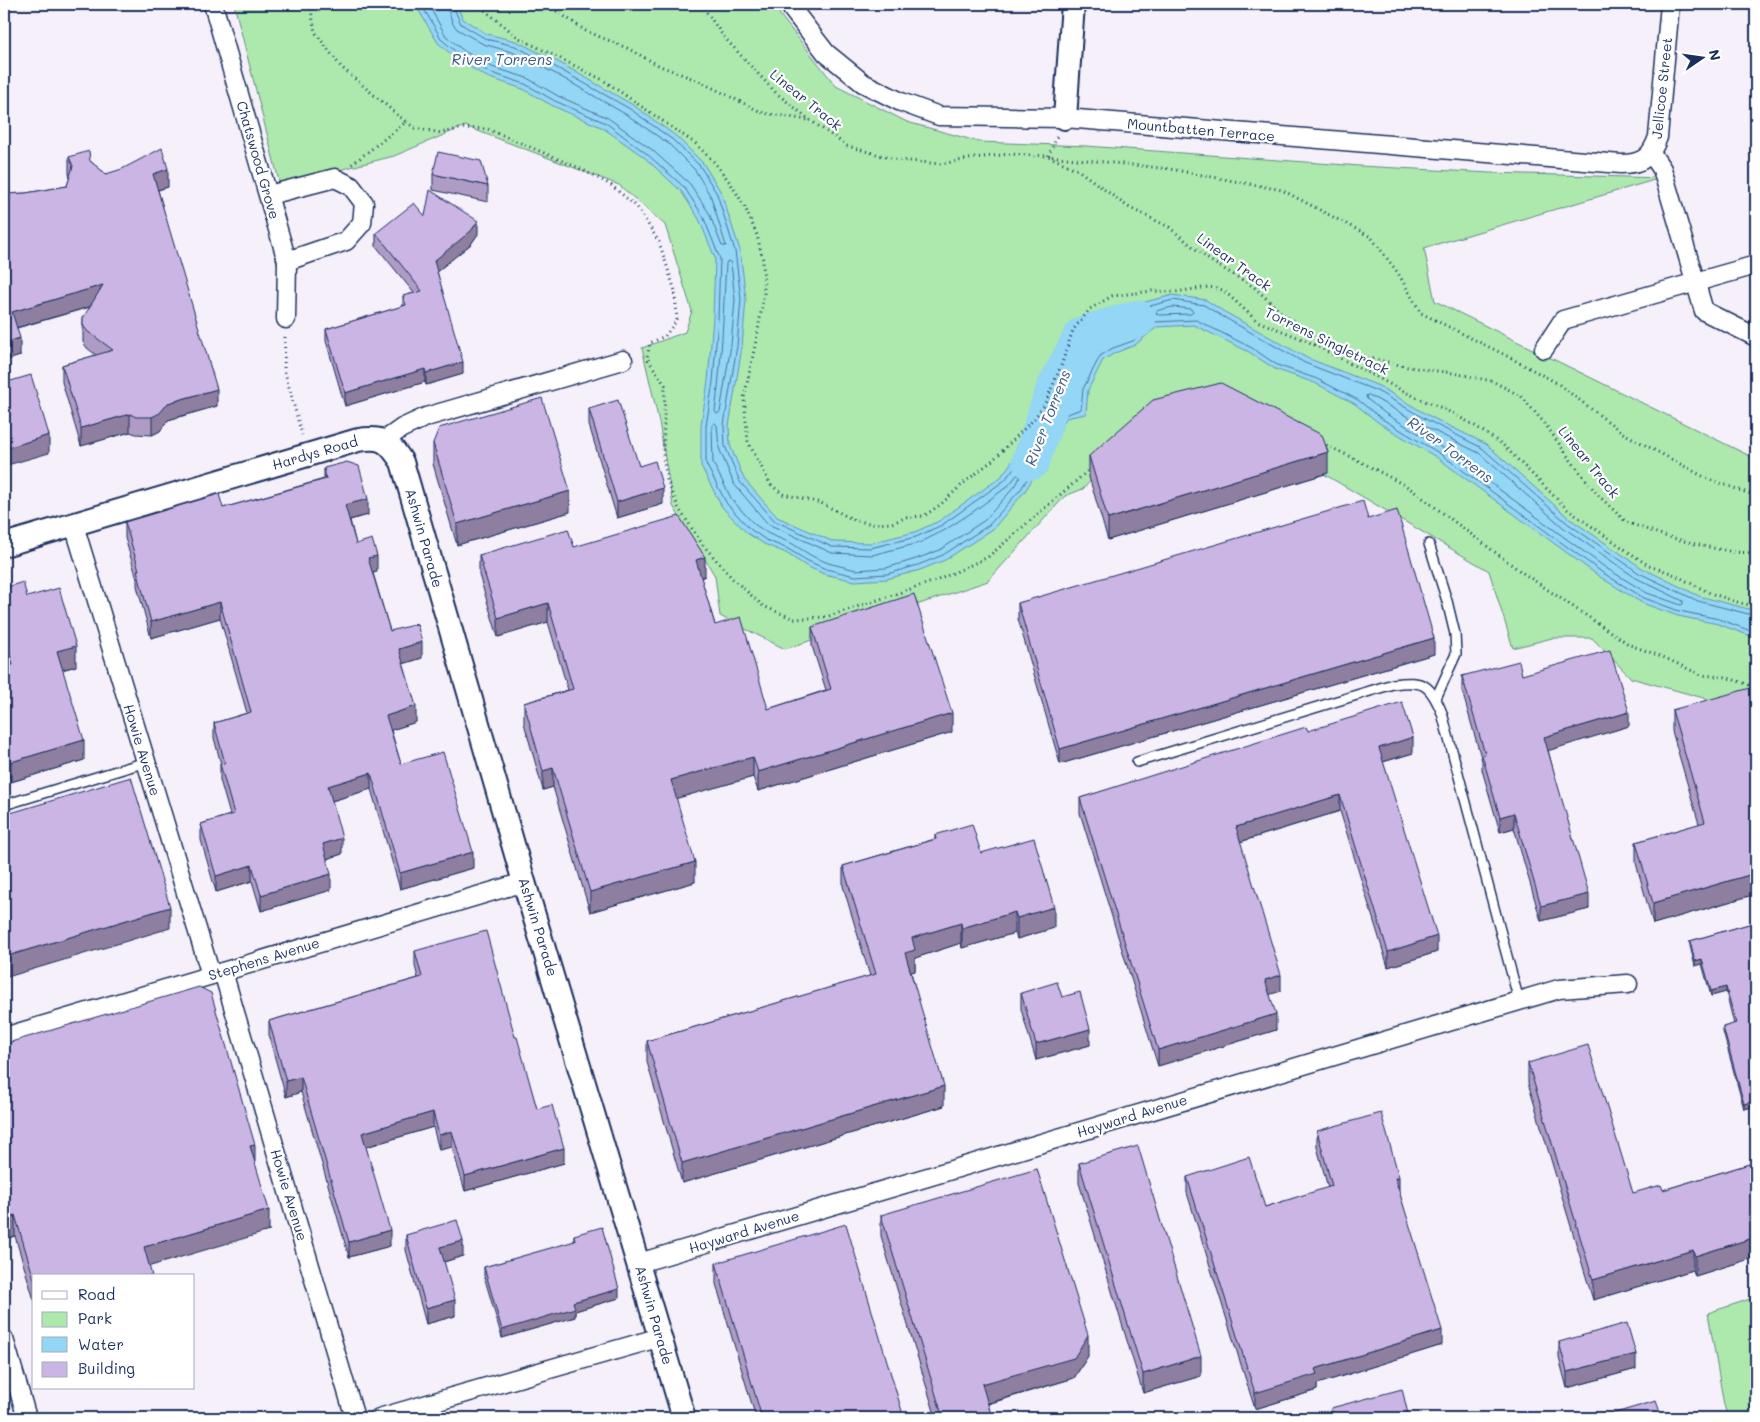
<svg xmlns="http://www.w3.org/2000/svg" width="1760" height="1422" font-family="Mali,sans-serif">
<rect width="100%" height="100%" fill="#f5f0fa"/>
<filter id="ink" filterUnits="userSpaceOnUse"><feTurbulence type="fractalNoise" baseFrequency=".02" numOctaves="2"/><feDisplacementMap in="SourceGraphic" scale="10" xChannelSelector="R" yChannelSelector="G"/><feConvolveMatrix kernelMatrix="1 2 1 2 8 2 1 2 1" color-interpolation-filters="sRGB"/></filter>
<g filter="url(#ink)">
<g fill="#ade8ad" stroke="#648c86">
<polygon points="234,4 776,4 780,15 836,86 907,122 980,142 1086,146 1360,166 1491,173 1661,178 1424,248 1435,301 1756,459 1756,736 1747,710 1631,678 1592,638 1552,638 1513,648 1489,571 1225,416 1116,452 1083,489 1065,496 988,581 785,649 720,616 715,576 673,506 659,422 642,348 685,332 692,311 665,225 619,185 465,126 394,156 280,185"/>
<polygon points="1756,1297 1756,1418 1728,1418 1724,1405 1708,1313"/>
</g>
<polygon fill="#93d6f5" stroke="#6393b9" points="415,4 456,4 463,19 487,34 516,41 562,64 633,105 676,136 703,163 721,192 740,250 746,299 742,347 729,426 730,445 744,479 777,517 834,542 870,543 915,532 939,521 1001,477 1056,399 1091,327 1109,311 1173,295 1206,300 1223,311 1307,358 1379,386 1431,417 1486,444 1570,519 1642,568 1699,596 1756,611 1756,638 1718,624 1678,616 1642,603 1600,577 1436,457 1379,423 1355,404 1315,383 1275,369 1249,352 1194,325 1157,327 1135,345 1115,353 1103,360 1088,390 1086,414 1066,418 1048,454 1025,491 993,529 945,560 920,570 887,579 855,581 824,574 806,566 786,553 764,544 747,533 722,507 701,466 701,425 708,381 713,317 715,258 699,219 681,191 644,157 603,128 553,106 523,89 487,77 458,60 438,43"/>
<g fill="none" stroke-linecap="round" stroke-linejoin="round">
<g stroke="#4b729a" stroke-width="1">
<polyline points="421,4 442,40 461,56 489,72 525,84 555,101 606,123 647,154 684,187 703,216 720,259 718,318 713,382 706,426 706,464 727,504 750,529 766,540 788,549 808,561 826,569 855,576 887,574 918,565 943,555 989,525 1021,489 1044,452 1062,416 1081,409 1083,389 1100,356 1113,348 1133,341 1155,322 1196,320 1252,348 1277,365 1317,379 1358,400 1382,419 1439,453 1603,573 1644,598 1679,611 1719,619 1756,633"/>
<polyline points="428,4 446,36 464,51 492,67 527,78 558,96 608,118 651,149 690,184 709,213 722,246 726,246 711,197 695,170 669,144 627,115 556,74 512,52 483,44 457,29 453,24 446,4"/>
<polyline points="452,4 461,24 486,39 515,46 559,69 630,109 673,140 700,166 717,194 735,251 741,299 737,346 724,425 725,446 740,482 775,521 832,547 870,548 916,537 942,525 1005,480 1061,402 1095,330 1112,316 1173,300 1204,305 1220,315 1305,363 1377,391 1429,421 1482,448 1567,523 1639,573 1698,601 1756,616"/>
<path d="M 728,261 L 731,263 L 735,300 L 731,345 L 720,412 L 717,414 L 715,411 C 722,362 723,313 726,264 Z"/>
<polygon points="1173,307 1191,309 1193,312 1191,314 1159,315 1156,314 1157,311"/>
<path d="M 1148,313 L 1151,314 L 1151,317 L 1129,335 L 1110,343 L 1098,350 L 1095,349 C 1098,322 1127,319 1148,313 Z"/>
<polygon points="1369,395 1426,427 1479,453 1564,528 1636,578 1683,601 1683,604 1681,605 1647,593 1606,568 1443,448 1386,414 1367,399 1366,396"/>
<polygon points="715,423 717,425 719,448 734,484 768,524 832,553 872,555 919,543 945,530 974,511 1008,486 1017,475 1019,475 1020,477 1016,485 985,520 940,550 916,559 886,568 856,570 828,563 812,556 791,543 769,534 754,524 732,500 713,463 712,426"/>
</g>
<polyline stroke="#93d6f5" stroke-width="38" points="1031,461 1055,389 1083,335 1137,319"/>
<g stroke="#1b2f5e" stroke-width="12">
<g id="service">
<polyline points="1429,544 1447,601 1455,634 1456,654 1436,698"/>
<path d="M 1137,762 L 1393,684 C 1424,680 1430,684 1442,713 L 1519,1001"/>
<polyline points="4,805 146,762"/>
</g>
</g>
<g stroke="#1b2f5e" stroke-width="21">
<g id="minor">
<polyline points="213,4 287,261 286,319"/>
<path d="M 790,4 L 792,9 L 826,53 L 863,83 L 901,102 L 939,116 L 1065,118 L 1621,164 C 1643,164 1651,157 1658,137 L 1670,4"/>
<polyline points="1651,153 1662,169 1704,311 1756,337"/>
<polyline points="269,195 335,178 351,186 364,203 362,223 346,241 287,261"/>
<polyline points="1544,349 1563,320 1756,265"/>
<polyline points="385,440 402,428 426,417 623,360"/>
<polyline points="74,525 211,975"/>
<polyline points="223,972 355,1418"/>
<polyline points="4,1037 524,882"/>
<polyline points="639,1263 1559,989 1628,984"/>
<polyline points="4,1339 27,1418"/>
<polyline points="379,1418 661,1337"/>
</g>
</g>
<g stroke="#1b2f5e" stroke-width="26">
<g id="tertiary">
<polyline points="1065,118 1073,4"/>
<path d="M 4,545 L 358,440 C 383,436 388,441 402,462 L 524,882 L 684,1418"/>
</g>
</g>
<g stroke="#1b2f5e" stroke-width="3" stroke-dasharray="1 4" stroke-linecap="butt">
<polyline points="310,4 315,32 341,67 406,122 351,165"/>
<polyline points="477,4 519,38 603,80 696,144 715,163 731,184 744,205 757,235 763,260 764,293 758,331 744,398 748,442 771,485 783,494 821,503 854,520 874,524 892,523 907,517 924,516 940,505 965,482 993,460 1032,421 1044,406 1061,366 1073,330 1090,309 1112,296 1152,291 1175,292 1209,287 1223,290 1257,321 1305,340 1407,393 1444,409 1472,424 1503,445 1568,510 1649,566 1671,573 1710,593 1740,603 1756,606"/>
<polyline points="549,4 555,10 586,31 627,48 660,66 699,81 763,113 808,120"/>
<polyline points="701,4 723,36 776,93 810,120 847,146 898,160 941,164 974,158 1010,154 1048,156 1078,170 1128,207 1169,227 1209,260 1254,287 1284,315 1322,340 1358,355 1408,367 1453,373 1492,381 1521,396 1546,425 1569,458 1598,495 1626,522 1665,536 1703,546 1734,552 1756,553"/>
<polyline points="406,122 415,128 441,133 464,128 488,129 579,168 611,185 637,207 659,242 675,291 677,320 665,336 650,343 647,358 665,385 663,457 667,480 679,509 703,545 733,579 763,606 794,619 826,617 938,580 988,557 1090,469"/>
<polyline points="1057,137 1048,156 1170,169 1282,190 1371,237 1398,273 1421,313 1505,355 1557,383 1623,433 1706,478 1756,496"/>
<polyline points="285,337 284,369 302,435"/>
<polyline points="1322,443 1363,463 1408,487 1520,571 1630,645 1663,657 1701,675 1725,677 1750,685 1756,690"/>
</g>
<use href="#service" stroke="#fff" stroke-width="9"/>
<use href="#minor" stroke="#fff" stroke-width="18"/>
<use href="#tertiary" stroke="#fff" stroke-width="22"/>
</g>
<g fill="#af9cc4" stroke="#1b2f5e">
<polygon points="69,157 90,161 106,174 168,187 158,190 217,406 168,420 160,431 152,435 136,434 130,432 81,446 62,382 62,365 96,355 87,348 83,342 83,318 90,307 17,328 20,356 4,361 4,194 26,193 67,186 70,177 69,174"/>
<polygon points="433,174 488,186 488,202 433,190"/>
<polygon points="425,216 478,234 471,244 437,271 463,374 426,385 425,382 345,406 326,341 326,329 403,306 403,296 414,293 376,246 376,233"/>
<polygon points="589,409 639,466 663,504 617,518 589,425"/>
<polygon points="433,443 570,512 457,545 433,464"/>
<polygon points="1089,456 1328,473 1108,540 1089,477"/>
<polygon points="324,468 368,515 350,520 356,544 377,572 373,573 390,631 422,658 403,664 416,722 391,730 401,764 473,868 400,889 371,789 332,801 342,854 327,859 331,890 261,911 252,881 216,892 201,840 201,824 230,815 220,780 220,764 221,764 214,738 214,723 247,713 220,618 151,638 137,586 137,579 125,538 125,522 223,508 324,479"/>
<polygon points="1368,519 1434,654 1060,764 1018,619 1018,603"/>
<polygon points="574,547 705,576 701,578 715,625 768,709 826,690 812,646 812,627 952,732 758,791 753,777 676,798 695,882 590,912 553,787 543,790 524,723 524,703 568,690 548,622 498,637 479,575 479,555"/>
<polygon points="4,588 27,597 76,666 62,670 84,760 11,782 4,756 4,667 7,666 4,654"/>
<polygon points="1522,675 1629,726 1548,750 1589,909 1541,921 1514,828 1500,832 1482,770 1482,761 1462,691 1462,676"/>
<polygon points="1756,695 1756,894 1653,924 1636,863 1636,842 1699,824 1672,731 1672,710"/>
<polygon points="1308,731 1413,753 1383,762 1437,952 1388,967 1340,811 1240,842 1281,991 1269,994 1276,1030 1158,1066 1080,813 1080,798"/>
<polygon points="935,835 981,853 1054,928 1017,939 1015,933 962,948 961,943 915,958 915,971 911,972 944,1106 682,1183 647,1062 647,1041 870,976 843,886 843,866 935,839"/>
<polygon points="1756,922 1756,1106 1744,1109 1723,1032 1723,1027 1734,1024 1726,992 1711,996 1702,964 1695,966 1690,946 1690,941"/>
<polygon points="415,951 515,1037 537,1109 564,1163 465,1191 452,1147 439,1150 433,1127 366,1147 390,1246 349,1257 301,1092 286,1097 269,1037 269,1021 418,978 415,966"/>
<polygon points="1021,993 1062,997 1090,1045 1036,1060 1021,1009"/>
<polygon points="4,1044 255,1163 269,1231 34,1276 34,1300 15,1236 4,1239"/>
<polygon points="1528,1063 1633,1193 1663,1190 1756,1162 1756,1257 1695,1276 1693,1270 1593,1300 1528,1083"/>
<polygon points="1317,1131 1399,1191 1442,1345 1317,1384 1317,1390 1255,1409 1187,1193 1187,1177 1265,1207 1328,1188 1317,1147"/>
<polygon points="1079,1163 1201,1376 1143,1393 1079,1183"/>
<polygon points="881,1215 1088,1356 1074,1378 988,1404 992,1418 936,1418 881,1236"/>
<polygon points="406,1235 463,1256 444,1262 455,1316 426,1324 406,1250"/>
<polygon points="574,1235 619,1298 575,1311 575,1317 502,1338 484,1276 484,1267 574,1242"/>
<polygon points="716,1263 904,1418 756,1418 716,1284"/>
<polygon points="1559,1342 1636,1369 1567,1388 1559,1358"/>
<polygon points="1331,1408 1409,1418 1331,1418"/>
</g>
<g fill="#8e7fa0" stroke="#1b2f5e">
<polygon points="168,169 168,187 153,191 153,174"/>
<polygon points="478,221 478,234 471,244 434,274 434,261"/>
<polygon points="103,285 103,303 12,329 12,312"/>
<polygon points="20,338 20,356 4,361 4,343"/>
<polygon points="463,362 463,374 426,385 426,373"/>
<polygon points="425,369 425,382 345,406 345,393"/>
<polygon points="217,389 217,406 168,420 160,431 152,435 152,417 168,403"/>
<polygon points="130,414 130,432 81,446 81,428"/>
<polygon points="49,435 49,453 4,466 4,449"/>
<polygon points="1328,452 1328,473 1108,540 1108,519"/>
<polygon points="663,488 663,504 617,518 617,502"/>
<polygon points="570,491 570,512 457,545 457,524"/>
<polygon points="368,499 368,515 345,521 345,505"/>
<polygon points="377,556 377,572 368,574 368,558"/>
<polygon points="705,557 705,576 696,579 696,560"/>
<polygon points="220,602 220,618 151,638 151,622"/>
<polygon points="548,603 548,622 498,637 498,618"/>
<polygon points="1434,638 1434,654 1060,764 1060,749"/>
<polygon points="422,642 422,658 399,665 399,649"/>
<polygon points="76,646 76,666 57,671 57,651"/>
<polygon points="416,706 416,722 386,732 386,716"/>
<polygon points="1629,712 1629,726 1544,752 1544,737"/>
<polygon points="952,713 952,732 758,791 758,772"/>
<polygon points="1413,737 1413,753 1379,763 1379,748"/>
<polygon points="84,740 84,760 11,782 11,762"/>
<polygon points="753,757 753,777 671,800 671,780"/>
<polygon points="553,768 553,787 543,790 543,771"/>
<polygon points="371,773 371,789 328,802 328,786"/>
<polygon points="1340,795 1340,811 1236,843 1236,827"/>
<polygon points="1514,813 1514,828 1500,832 1500,817"/>
<polygon points="342,838 342,854 323,860 323,844"/>
<polygon points="473,852 473,868 400,889 400,873"/>
<polygon points="695,862 695,882 590,912 590,892"/>
<polygon points="252,865 252,881 216,892 216,876"/>
<polygon points="1756,873 1756,894 1653,924 1653,903"/>
<polygon points="331,874 331,890 261,911 261,895"/>
<polygon points="1589,894 1589,909 1541,921 1541,906"/>
<polygon points="170,907 170,928 4,978 4,957"/>
<polygon points="1054,907 1054,928 1017,939 1017,918"/>
<polygon points="1015,912 1015,933 962,948 962,928"/>
<polygon points="961,923 961,943 915,958 915,971 905,974 905,953 912,938"/>
<polygon points="1437,936 1437,952 1388,967 1388,952"/>
<polygon points="1702,959 1702,964 1695,966 1695,961"/>
<polygon points="1281,975 1281,991 1265,996 1265,980"/>
<polygon points="1726,987 1726,992 1711,996 1711,991"/>
<polygon points="1276,1014 1276,1030 1158,1066 1158,1050"/>
<polygon points="1090,1029 1090,1045 1036,1060 1036,1044"/>
<polygon points="301,1077 301,1092 286,1097 286,1081"/>
<polygon points="944,1086 944,1106 682,1183 682,1163"/>
<polygon points="1756,1100 1756,1106 1744,1109 1744,1104"/>
<polygon points="433,1112 433,1127 362,1148 362,1133"/>
<polygon points="452,1131 452,1147 439,1150 439,1135"/>
<polygon points="255,1145 255,1166 250,1146"/>
<polygon points="564,1148 564,1163 465,1191 465,1176"/>
<polygon points="1399,1177 1399,1193 1395,1178"/>
<polygon points="269,1210 269,1231 144,1268 144,1247"/>
<polygon points="15,1215 15,1236 4,1239 4,1218"/>
<polygon points="390,1230 390,1246 349,1257 349,1242"/>
<polygon points="1756,1237 1756,1257 1695,1276 1695,1256"/>
<polygon points="463,1241 463,1256 440,1263 440,1247"/>
<polygon points="1693,1250 1693,1270 1593,1300 1593,1280"/>
<polygon points="619,1289 619,1298 575,1311 575,1317 502,1338 502,1330 573,1302"/>
<polygon points="455,1300 455,1316 426,1324 426,1308"/>
<polygon points="1442,1330 1442,1345 1317,1384 1317,1390 1255,1409 1255,1393 1315,1369"/>
<polygon points="1088,1335 1088,1356 1074,1378 982,1405 982,1384"/>
<polygon points="1636,1354 1636,1369 1567,1388 1567,1372"/>
<polygon points="1201,1356 1201,1376 1143,1393 1143,1374"/>
</g>
<g fill="#cbb5e4" stroke="#1b2f5e">
<polygon points="162,148 168,169 153,174 217,389 168,403 160,413 152,417 136,417 130,414 81,428 62,365 113,350 87,331 83,325 83,318 103,285 12,312 20,338 4,343 4,194 26,193 67,186 73,166 69,157 89,151 90,161 106,174 122,169"/>
<polygon points="438,152 481,161 488,186 433,174"/>
<polygon points="430,190 478,221 471,231 434,261 463,362 426,373 425,369 345,393 326,329 406,305 403,296 422,291 376,233 414,203 425,216"/>
<polygon points="31,375 49,435 4,449 4,383"/>
<polygon points="1221,383 1322,435 1328,452 1108,519 1089,456 1153,400"/>
<polygon points="542,398 570,491 457,524 433,443 439,428"/>
<polygon points="618,400 639,466 655,461 663,488 617,502 589,409"/>
<polygon points="347,462 359,466 368,499 345,505 356,544 372,539 377,556 368,558 390,631 417,624 422,642 399,649 416,706 386,716 401,764 443,752 473,852 400,873 371,773 328,786 342,838 323,844 331,874 261,895 252,865 216,876 201,824 234,814 220,764 225,763 214,723 251,712 220,602 151,622 137,570 139,570 125,522 219,494 223,508 326,479 324,468"/>
<polygon points="1363,501 1368,519 1397,510 1434,638 1060,749 1018,603"/>
<polygon points="679,516 705,557 696,560 715,625 741,617 768,709 831,689 812,627 914,594 952,713 758,772 753,757 671,780 695,862 590,892 553,768 543,771 524,703 573,689 548,603 498,618 479,555 568,529 574,547"/>
<polygon points="23,582 27,597 59,588 76,646 57,651 84,740 11,762 4,736 4,667 13,665 4,634 4,588"/>
<polygon points="1610,650 1629,712 1544,737 1589,894 1541,906 1514,813 1500,817 1482,755 1485,754 1462,676 1519,661 1522,675"/>
<polygon points="1754,687 1756,695 1756,873 1653,903 1636,842 1705,822 1672,710"/>
<polygon points="1402,702 1413,737 1379,748 1437,936 1388,952 1340,795 1236,827 1281,975 1265,980 1276,1014 1158,1050 1080,798 1306,727 1308,731"/>
<polygon points="131,777 170,907 4,957 4,815"/>
<polygon points="972,824 981,853 1034,838 1054,907 1017,918 1015,912 962,928 961,923 912,938 915,950 905,953 944,1086 682,1163 647,1041 876,974 843,866 936,839 935,835"/>
<polygon points="1756,922 1756,1100 1744,1104 1723,1027 1736,1023 1726,987 1711,991 1702,959 1695,961 1690,941"/>
<polygon points="486,931 515,1037 517,1037 537,1109 552,1105 564,1148 465,1176 452,1131 439,1135 433,1112 362,1133 390,1230 349,1242 301,1077 286,1081 269,1021 422,977 415,951"/>
<polygon points="1057,982 1062,997 1080,992 1090,1029 1036,1044 1021,993"/>
<polygon points="199,987 211,993 255,1145 250,1146 269,1210 144,1247 152,1276 34,1276 34,1279 15,1215 4,1218 4,1044"/>
<polygon points="1588,1045 1633,1193 1661,1185 1663,1190 1756,1162 1756,1237 1695,1256 1693,1250 1593,1280 1528,1063"/>
<polygon points="1381,1113 1399,1177 1395,1178 1442,1330 1315,1369 1317,1374 1255,1393 1187,1177 1249,1157 1265,1207 1332,1186 1317,1131"/>
<polygon points="1138,1146 1201,1356 1143,1374 1079,1163"/>
<polygon points="1037,1169 1088,1335 1074,1358 982,1384 992,1418 943,1418 881,1215"/>
<polygon points="457,1220 463,1241 440,1247 455,1300 426,1308 406,1235"/>
<polygon points="846,1224 904,1418 762,1418 716,1263"/>
<polygon points="602,1227 619,1289 573,1302 575,1308 502,1330 484,1267 575,1241 574,1235"/>
<polygon points="1627,1323 1636,1354 1567,1372 1559,1342"/>
<polygon points="1402,1389 1409,1418 1334,1418 1331,1408"/>
<polygon points="1656,1401 1662,1418 1598,1418"/>
</g>
</g>
<g text-anchor="middle" stroke-width="4.5" stroke-linejoin="round" paint-order="stroke">
<g font-size="14" fill="#1b2f5e" stroke="#fff">
<text transform="translate(1662 88) rotate(-84)" y="5">Jellicoe Street</text>
<text transform="translate(806 100) rotate(39)" y="5">Linear Track</text>
<text transform="translate(1201 130) rotate(5)" y="5">Mountbatten Terrace</text>
<text transform="translate(258 160) rotate(74)" y="5">Chatswood Grove</text>
<text transform="translate(1234 262) rotate(36)" y="5">Linear Track</text>
<text transform="translate(1327 341) rotate(26)" y="5">Torrens Singletrack</text>
<text transform="translate(315 453) rotate(-16)" y="5">Hardys Road</text>
<text transform="translate(1589 462) rotate(51)" y="5">Linear Track</text>
<text transform="translate(424 538) rotate(74)" y="5">Ashwin Parade</text>
<text transform="translate(142 750) rotate(73)" y="5">Howie Avenue</text>
<text transform="translate(538 927) rotate(73)" y="5">Ashwin Parade</text>
<text transform="translate(264 959) rotate(-17)" y="5">Stephens Avenue</text>
<text transform="translate(1132 1116) rotate(-17)" y="5">Hayward Avenue</text>
<text transform="translate(289 1195) rotate(73)" y="5">Howie Avenue</text>
<text transform="translate(744 1232) rotate(-17)" y="5">Hayward Avenue</text>
<text transform="translate(654 1315) rotate(74)" y="5">Ashwin Parade</text>
</g>
<g font-size="15" font-style="italic" fill="#395984" stroke="#fff">
<text x="502" y="65">River Torrens</text>
<text transform="translate(1048 418) rotate(-69)" y="5">River Torrens</text>
<text transform="translate(1450 450) rotate(36)" y="5">River Torrens</text>
</g>
</g>
<rect width="1760" height="1422" fill="none" stroke="#fff" stroke-width="20"/>
<rect x="10" y="10" width="1740" height="1402" fill="none" stroke="#1b2f5e" stroke-width="2" filter="url(#ink)"/>
<rect x="32" y="1274" width="162" height="115" fill="#ffffff" stroke="#a4acbf"/>
<rect x="42" y="1291" width="25" height="8" fill="#ffffff" stroke="#a4acbf"/>
<text x="78" y="1300" font-size="15" fill="#1b2f5e">Road</text>
<rect x="42" y="1312" width="25" height="15" fill="#ade8ad" stroke="#a4acbf"/>
<text x="78" y="1324" font-size="15" fill="#1b2f5e">Park</text>
<rect x="42" y="1337" width="25" height="15" fill="#93d6f5" stroke="#a4acbf"/>
<text x="78" y="1350" font-size="15" fill="#1b2f5e">Water</text>
<rect x="42" y="1362" width="25" height="15" fill="#cbb5e4" stroke="#a4acbf"/>
<text x="78" y="1374" font-size="15" fill="#1b2f5e">Building</text>
<g transform="translate(1702 58) rotate(77)" stroke="#ffffff" stroke-width="4" paint-order="stroke">
<path d="M0-4L9 19L0 12L-9 19Z" fill="#1b2f5e"/>
<text y="-8" font-size="14" font-weight="bold" text-anchor="middle" fill="#1b2f5e">N</text>
</g>
</svg>
